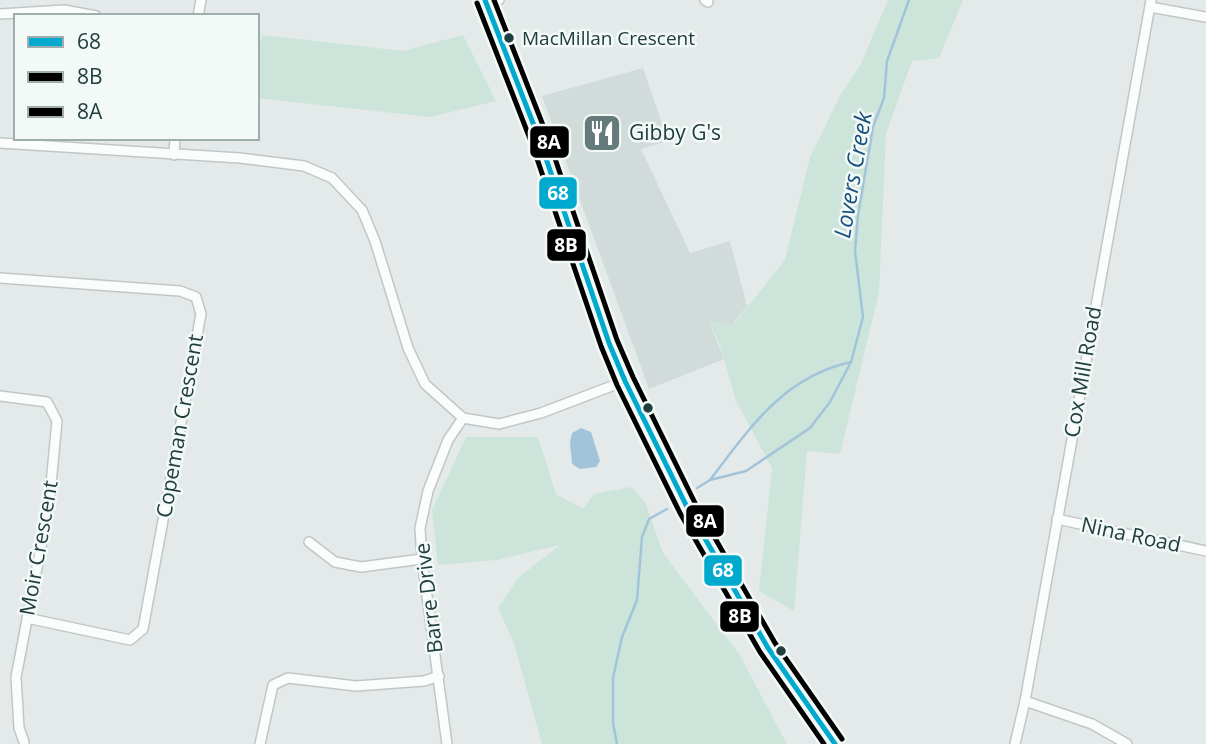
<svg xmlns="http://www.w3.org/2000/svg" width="1206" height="744" font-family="'Open Sans',sans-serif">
<rect width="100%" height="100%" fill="#e4eae9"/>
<polygon fill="#d1dcda" points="643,68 668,141 641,149 690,253 730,241 747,306 732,325 709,322 724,359 649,389 542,96"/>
<g fill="#cce4da">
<polygon points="888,0 963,0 939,58 912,61 886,134 879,292 840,454 807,451 794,611 759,591 772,468 736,401 721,348 709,321 733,325 785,260 810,157 841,94 861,64"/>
<polygon points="262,35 403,51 463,35 496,101 430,117 257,98 257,58"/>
<polygon points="466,437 538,437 556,494 583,509 594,494 631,487 645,502 663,553 739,654 787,744 542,744 514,643 498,608 518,578 560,545 496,560 438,565 432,510"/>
</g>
<polygon fill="#a2c4db" points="581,428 591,432 600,461 596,467 580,469 572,464 570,442 572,433"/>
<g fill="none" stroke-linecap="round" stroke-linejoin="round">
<g stroke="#a2c4db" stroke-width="2.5">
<path d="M 710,480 C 750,428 783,377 851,362"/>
<polyline points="697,488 710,480 746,471 810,428 830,402 851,362 863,317 855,251 858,215 873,127 884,98 887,61 909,0"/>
<polyline points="617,744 613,723 613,678 622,637 637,600 642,537 649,519 667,509"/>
</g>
<g stroke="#c1c7c6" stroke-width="12">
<g id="minor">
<polyline points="705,0 708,2"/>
<polyline points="487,6 499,0"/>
<polyline points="1150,7 1206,17"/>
<polyline points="0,14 64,10 96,16"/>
<polyline points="198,16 201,0"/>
<polyline points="0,143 240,158 304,166 332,178 362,210 375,241 408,348 425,384 463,418 499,424 541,413 625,381"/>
<polyline points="174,155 175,138"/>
<polyline points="0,278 180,291 196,297 201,314 143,629 130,640 27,618"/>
<polyline points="0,396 47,402 57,421 49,505 16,677 19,728 24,742"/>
<polyline points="1057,519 1206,551"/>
<polyline points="309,542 335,562 361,567 422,559"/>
<polyline points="1025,701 1092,724 1127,744"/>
<polyline points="260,744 273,685 288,678 356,686 424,681 439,676"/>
<polyline points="447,744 422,559 420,528 428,491 448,440 463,418"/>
<polyline points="1015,744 1025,701 1151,0"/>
</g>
</g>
<g stroke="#bcc6c5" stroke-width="16">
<polyline id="major" points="485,0 540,141 609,343 625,381 688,509 768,648 835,744"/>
</g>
<use href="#minor" stroke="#fbfcfc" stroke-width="9"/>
<use href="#major" stroke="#cdd6d6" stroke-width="12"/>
<g stroke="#f2f9f7" stroke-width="10">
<polyline id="bus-1" points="485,0 540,141 609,343 625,381 688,509 768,648 835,744"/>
</g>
<g stroke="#f2f9f7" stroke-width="10">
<polyline id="bus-2" points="477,3 532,144 601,346 617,385 680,513 760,652 824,744"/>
</g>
<g stroke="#f2f9f7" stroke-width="10">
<polyline id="bus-3" points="494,0 548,138 617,340 633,377 696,505 775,643 842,739"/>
</g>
<use href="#bus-1" stroke="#00a9ce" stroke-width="5"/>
<use href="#bus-2" stroke="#000" stroke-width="5"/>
<use href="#bus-3" stroke="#000" stroke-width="5"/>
</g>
<defs>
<g id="restaurant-square" transform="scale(2.0125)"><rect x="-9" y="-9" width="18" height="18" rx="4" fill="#657a7a" stroke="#f2f9f7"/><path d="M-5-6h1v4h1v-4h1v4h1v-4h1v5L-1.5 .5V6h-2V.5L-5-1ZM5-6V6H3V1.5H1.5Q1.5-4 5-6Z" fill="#fff"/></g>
</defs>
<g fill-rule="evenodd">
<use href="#restaurant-square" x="602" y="133"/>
</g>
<g fill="#213e3e" stroke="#f2f9f7" stroke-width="2.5">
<circle cx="509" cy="38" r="6"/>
<circle cx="648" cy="408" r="6"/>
<circle cx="781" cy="651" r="6"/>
</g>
<g text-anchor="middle" stroke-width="5" stroke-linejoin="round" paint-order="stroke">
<g font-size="19" fill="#213e3e" stroke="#f2f9f7" text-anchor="start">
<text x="522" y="45">MacMillan Crescent</text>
</g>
<g font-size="21" fill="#213e3e" stroke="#f2f9f7" text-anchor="start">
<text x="629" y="140">Gibby G's</text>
</g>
<g font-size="21" fill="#213e3e" stroke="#f2f9f7">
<text transform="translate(1083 372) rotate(-80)" y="7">Cox Mill Road</text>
<text transform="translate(180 426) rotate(-80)" y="7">Copeman Crescent</text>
<text transform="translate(1131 535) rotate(12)" y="7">Nina Road</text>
<text transform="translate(39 548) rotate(-80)" y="7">Moir Crescent</text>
<text transform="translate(429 598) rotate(-97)" y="7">Barre Drive</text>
</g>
<g font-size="23" font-style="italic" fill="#17507e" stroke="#f2f9f7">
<text transform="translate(853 175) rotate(-80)" y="8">Lovers Creek</text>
</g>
</g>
<g stroke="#f2f9f7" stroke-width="2.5">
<rect x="529" y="125" width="41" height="34" rx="7" fill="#000"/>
<rect x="538" y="176" width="40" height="34" rx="7" fill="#00a9ce"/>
<rect x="546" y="228" width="41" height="34" rx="7" fill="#000"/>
<rect x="685" y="504" width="40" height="34" rx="7" fill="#000"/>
<rect x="703" y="554" width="40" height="33" rx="7" fill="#00a9ce"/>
<rect x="719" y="600" width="41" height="33" rx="7" fill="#000"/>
</g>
<g font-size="19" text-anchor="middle" font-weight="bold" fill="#fff">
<text x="549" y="149">8A</text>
<text x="558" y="200">68</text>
<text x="566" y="252">8B</text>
<text x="705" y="528">8A</text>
<text x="723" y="577">68</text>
<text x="740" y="623">8B</text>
</g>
<rect x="14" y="14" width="245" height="126" fill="#f2f9f7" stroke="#9eaead" stroke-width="2"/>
<rect x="28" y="37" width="35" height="10" fill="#00a9ce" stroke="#9eaead" stroke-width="2"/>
<text x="77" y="49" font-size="21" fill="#213e3e">68</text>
<rect x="28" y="72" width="35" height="10" fill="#000000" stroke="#9eaead" stroke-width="2"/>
<text x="77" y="84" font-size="21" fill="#213e3e">8B</text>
<rect x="28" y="107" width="35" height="10" fill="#000000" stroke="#9eaead" stroke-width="2"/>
<text x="77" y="119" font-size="21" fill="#213e3e">8A</text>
</svg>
